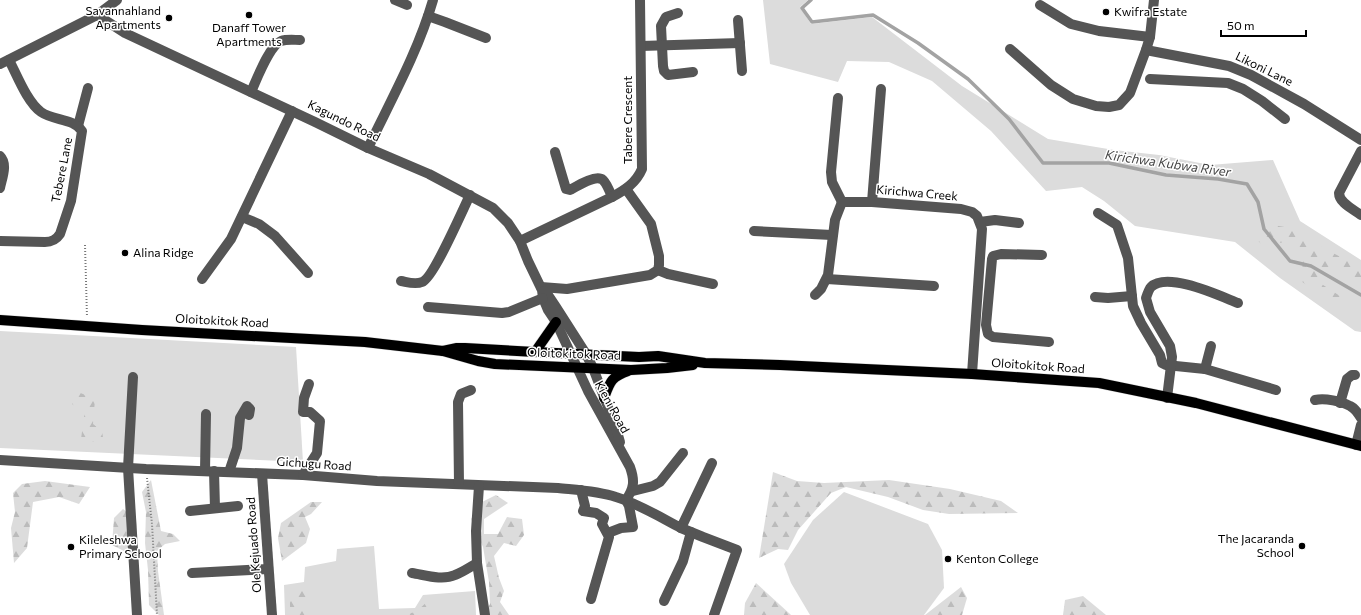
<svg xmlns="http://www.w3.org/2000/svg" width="1361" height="615" font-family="Commissioner,sans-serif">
<defs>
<pattern id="forest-firs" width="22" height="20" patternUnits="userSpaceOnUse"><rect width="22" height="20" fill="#dcdcdc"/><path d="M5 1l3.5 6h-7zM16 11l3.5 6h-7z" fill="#bbb"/></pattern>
</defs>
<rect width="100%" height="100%" fill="#fff"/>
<g fill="#dcdcdc">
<polygon points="763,0 808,0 800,7 811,24 872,17 962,86 1048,139 1114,150 1159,155 1210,165 1273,160 1300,221 1361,260 1361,332 1355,331 1280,278 1235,242 1135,226 1104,201 1082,187 1046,191 991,131 932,81 889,62 847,61 838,82 770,64"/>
<polygon points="0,331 296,347 303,462 0,448"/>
<polygon points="844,492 928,524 942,550 944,588 924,615 810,615 791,583 784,564 813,520"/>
<polygon points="374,546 379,609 415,608 423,595 475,591 476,615 285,615 284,585 304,582 305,567 336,561 337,549"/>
</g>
<g fill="url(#forest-firs)">
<polygon points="1273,225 1302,230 1320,246 1361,268 1361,281 1330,266 1317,281 1346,300 1337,307 1301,281 1304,251 1290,241 1264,246 1251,235"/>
<polygon points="78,392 95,399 93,424 102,431 104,444 81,439 86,403 81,410 72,404"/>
<polygon points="773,472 797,481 824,483 889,480 950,489 1001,501 1018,513 949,514 923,510 888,497 846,487 831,493 798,530 788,550 778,549 759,558"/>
<polygon points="151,480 161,531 173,534 180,541 165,544 157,551 158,571 164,615 159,615 149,605 148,570 145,543 146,512 142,492"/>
<polygon points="45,481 90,487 79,504 59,497 33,502 27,548 14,563 11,528 15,512 13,493 22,484"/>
<polygon points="496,495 508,503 484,519 484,534 498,534 507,517 522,519 524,535 516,546 504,543 494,556 499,578 504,591 500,602 509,615 484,615 490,604 489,582 483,547 471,519 482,502"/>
<polygon points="311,502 322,502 311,514 305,517 310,529 306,543 282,561 278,538 281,523"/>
<polygon points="123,509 136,519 137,540 124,551 112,545 114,518"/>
<polygon points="756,583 790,614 791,615 744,615 745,603"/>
<polygon points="961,587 967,598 962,615 925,615"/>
<path d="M 293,590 L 303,590 L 307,593 C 304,602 305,607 310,615 L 290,615 L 290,596 Z"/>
<polygon points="1083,596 1106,615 1063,615 1065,600"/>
<polygon points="429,600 438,608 426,615 401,615 416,612"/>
</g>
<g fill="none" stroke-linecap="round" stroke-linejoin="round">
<polyline stroke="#a3a3a3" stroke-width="3.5" points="811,0 802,8 812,22 873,15 918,43 968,79 1009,119 1043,163 1109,163 1166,175 1218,179 1247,184 1258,202 1264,229 1290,261 1311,266 1361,295"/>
<g stroke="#dbdbdb" stroke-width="11">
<g id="major">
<polyline points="0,320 142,330 365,342 443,351 478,361 495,364 631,370 667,368 693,365"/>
<polyline points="443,351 457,348 465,348 535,352 639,357 658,356 705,363 780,365 972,374 1099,383 1196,403 1361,446"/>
<polyline points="535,352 556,322"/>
<path d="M 604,398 C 610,382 611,377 628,371"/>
</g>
</g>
<g stroke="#777" stroke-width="2" stroke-dasharray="1 2" stroke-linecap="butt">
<polyline points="85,245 87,317"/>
<polyline points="147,478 152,524 157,615"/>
</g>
<g stroke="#555" stroke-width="10">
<polyline points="395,0 407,5"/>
<polyline points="1040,5 1071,24 1099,31 1150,37"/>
<polyline points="678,13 666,17 661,26 663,66 664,71 668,75 693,72"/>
<path d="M 97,15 L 125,33 L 315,122 L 368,148 L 429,174 L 493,208 L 508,223 L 520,241 L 528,261 L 542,290 L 543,298 L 548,310 L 556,322 L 588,391 L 630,467 C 635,481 634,488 626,500"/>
<polyline points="428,16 445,22 486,38"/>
<polyline points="738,20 742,71"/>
<polyline points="641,46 740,43"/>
<polyline points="1010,49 1051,85 1073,99 1096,106 1109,107 1119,105 1130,93 1146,50 1150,37 1154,0"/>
<polyline points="1146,50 1229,66 1251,75 1304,104 1361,140"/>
<polyline points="0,64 97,15 117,0"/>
<polyline points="1150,79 1228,83 1243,89 1262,101 1285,119"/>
<path d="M 251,92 C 257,79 269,46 281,41 C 287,39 294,40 300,40"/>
<polyline points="838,98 831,172 832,182 842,202"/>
<polyline points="78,126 88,88"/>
<path d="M 368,148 C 391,100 418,52 433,0"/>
<path d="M 1361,151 L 1339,193 C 1339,203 1353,209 1361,215"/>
<path d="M 555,152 L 566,189 L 570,190 C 577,186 596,174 603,180 C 607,184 610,192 612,197"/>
<path d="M 0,156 C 8,164 2,178 0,188"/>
<polyline points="872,202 881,89"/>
<polyline points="1098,213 1117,225 1128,258 1133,306 1141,323 1160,355 1162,363 1166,365 1205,369 1276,390"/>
<polyline points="242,217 259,224 275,236 308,273"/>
<polyline points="980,222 995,220 1019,223"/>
<polyline points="754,231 832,235"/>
<path d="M 0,241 L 45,242 C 52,242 56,240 60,234 L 71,201 L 82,131 C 73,118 54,121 41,112 C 27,102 17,75 9,60"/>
<path d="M 520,241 L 612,197 C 625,190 636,183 642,169 L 640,0"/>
<polyline points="1042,255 1001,254 993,256 992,259 986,325 988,334 993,337 1049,342"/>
<polyline points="658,270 668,274 713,284"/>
<polyline points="202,279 231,239 292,111"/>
<polyline points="827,279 934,286"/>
<path d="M 401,281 C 407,282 415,285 422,282 C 433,279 463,209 470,195"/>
<polyline points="541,287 567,289 650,275 658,270 659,265 659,256 651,224 626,189"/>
<polyline points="544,291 548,295 556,307 586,354 593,368 616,428 620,442"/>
<polyline points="815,295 821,289 828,275 835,220 842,202 872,202 961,209 972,212 977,216 982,229 972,374"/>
<polyline points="1095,297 1108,298 1132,296"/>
<polyline points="428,307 502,313 509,312 543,298"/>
<polyline points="1205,369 1211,346"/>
<polyline points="133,377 128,468 137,615"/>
<path d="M 1167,398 L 1172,357 L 1170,346 L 1150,312 L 1146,298 C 1147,295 1149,289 1151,287 C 1167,271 1220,296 1238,303"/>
<path d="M 1315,400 C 1325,398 1341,401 1350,406 C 1355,408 1358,413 1361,418"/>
<polyline points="1340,403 1347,379 1352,375 1355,375"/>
<polyline points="1356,445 1361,425"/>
<path d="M 0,460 L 146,469 L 303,475 L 377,481 L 558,488 C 577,490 598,491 616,497 C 639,504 660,517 681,528 L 712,463"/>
<polyline points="205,471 206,414"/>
<polyline points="214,471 215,508"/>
<polyline points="229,472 237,448 240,418 247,406 250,409 249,415"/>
<polyline points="262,474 272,615"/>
<polyline points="303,475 317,453 320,421 310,412 303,412 304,398 309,384"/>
<polyline points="459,484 458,402 461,394 471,390"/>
<polyline points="479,486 476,531 477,563 485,615"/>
<polyline points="581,490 585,506 583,511 596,513 604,518 602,524 609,537 591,599"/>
<polyline points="633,491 653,486 660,482 683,453"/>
<polyline points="190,511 238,506"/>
<polyline points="681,528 703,537 737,550 714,615"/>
<polyline points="608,533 621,528 633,527 629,506 626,500"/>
<polyline points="192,573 268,569"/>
<path d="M 412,573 C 425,575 442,581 455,575 C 463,572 470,567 477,563"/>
<polyline points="664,601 683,561 691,532"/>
</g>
<use href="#major" stroke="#000" stroke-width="10"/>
</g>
<g fill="#000" stroke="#fff" stroke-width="1.5">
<circle cx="1106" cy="12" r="4"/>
<circle cx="249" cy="15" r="4"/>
<circle cx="169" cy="18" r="4"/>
<circle cx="125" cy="253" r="4"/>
<circle cx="1302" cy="546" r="4"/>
<circle cx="71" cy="547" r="4"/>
<circle cx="948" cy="559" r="4"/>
</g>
<g text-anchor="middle" stroke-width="3" stroke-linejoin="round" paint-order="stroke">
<g font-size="12" fill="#000" stroke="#fff" text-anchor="start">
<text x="161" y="15" text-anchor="end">Savannahland<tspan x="161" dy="14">Apartments</tspan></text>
<text x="1114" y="16">Kwifra Estate</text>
<text x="249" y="32" text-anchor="middle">Danaff Tower<tspan x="249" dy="14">Apartments</tspan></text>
<text x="133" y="257">Alina Ridge</text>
<text x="1294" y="543" text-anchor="end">The Jacaranda<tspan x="1294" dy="14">School</tspan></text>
<text x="79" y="544">Kileleshwa<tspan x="79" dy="14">Primary School</tspan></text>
<text x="956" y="563">Kenton College</text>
</g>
<g font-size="12" fill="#000" stroke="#fff">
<text transform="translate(1264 69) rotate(26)" y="4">Likoni Lane</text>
<text transform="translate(628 120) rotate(-90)" y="4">Tabere Crescent</text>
<text transform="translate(344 121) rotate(26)" y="4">Kagundo Road</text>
<text transform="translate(62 170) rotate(-79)" y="4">Tebere Lane</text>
<text transform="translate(917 193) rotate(5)" y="4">Kirichwa Creek</text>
<text transform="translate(222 321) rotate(3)" y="4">Oloitokitok Road</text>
<text transform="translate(574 354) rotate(2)" y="4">Oloitokitok Road</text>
<text transform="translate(1038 366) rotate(4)" y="4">Oloitokitok Road</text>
<text transform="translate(612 407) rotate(61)" y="4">Kieni Road</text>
<text transform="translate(314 464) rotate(4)" y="4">Gichugu Road</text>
<text transform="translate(254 545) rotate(-94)" y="4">Ole Kejuado Road</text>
</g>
<g font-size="13" font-style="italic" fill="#444" stroke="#fff">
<text transform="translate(1168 163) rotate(8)" y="5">Kirichwa Kubwa River</text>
</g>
</g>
<path d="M1221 30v6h85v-6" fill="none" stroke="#000000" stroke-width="2"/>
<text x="1227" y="30" font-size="12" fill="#000000" stroke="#ffffff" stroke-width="3" paint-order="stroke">50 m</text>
</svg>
